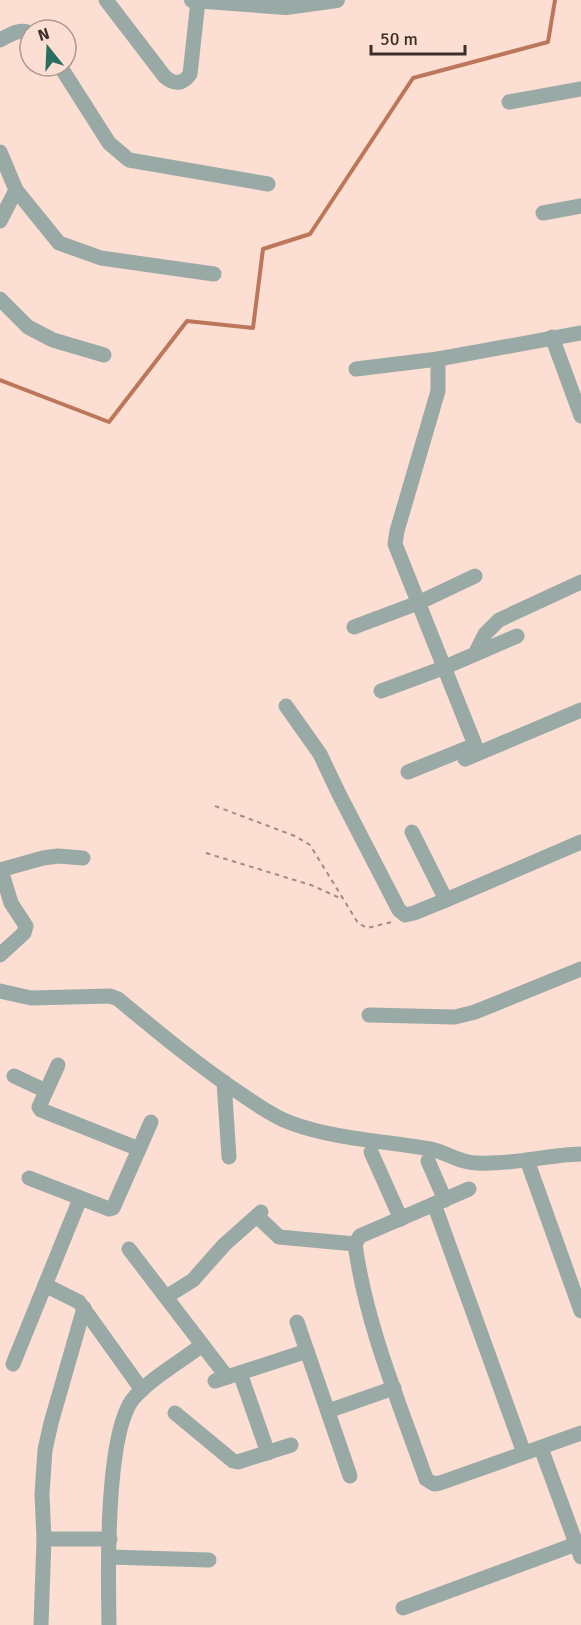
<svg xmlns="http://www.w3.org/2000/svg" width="581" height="1625" font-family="Signika,sans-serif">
<rect width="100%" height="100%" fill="#fcded3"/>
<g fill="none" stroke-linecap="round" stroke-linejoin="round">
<polyline stroke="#bc775b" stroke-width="4" points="0,380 109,422 187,321 253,328 263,249 310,234 413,78 548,42 555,0"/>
<g stroke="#a38c84" stroke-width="2" stroke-dasharray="4.5 4.5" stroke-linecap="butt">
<polyline points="215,806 295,836 310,845 358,923 367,928 392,922"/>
<polyline points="206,853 311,885 342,899"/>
</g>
<g stroke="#99aaa6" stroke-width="15">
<path d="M 106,0 L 165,77 C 175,85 183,84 190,74 L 198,1"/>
<path d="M 0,40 C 10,35 19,28 30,33"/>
<polyline points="60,66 109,143 129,160 268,184"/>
<polyline points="509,102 581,89"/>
<polyline points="0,152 16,190 0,221"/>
<polyline points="16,190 59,243 101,258 214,274"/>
<polyline points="543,213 581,206"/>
<polyline points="0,299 28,327 53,340 104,355"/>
<polyline points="552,337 581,416"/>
<polyline points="356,369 438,359 581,333"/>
<polyline points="354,627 418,603 475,576"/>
<polyline points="475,654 485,634 499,620 581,582"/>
<polyline points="381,691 443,668 517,636"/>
<polyline points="286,706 320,754 339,794 399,910 405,915 414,913 446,900 581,842"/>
<polyline points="465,759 581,710"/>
<polyline points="408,772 475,745 395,544 397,531 438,391 438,359"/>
<polyline points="412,832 446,900"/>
<polyline points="0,870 43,858 58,856 83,858"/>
<polyline points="0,955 24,933 26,926 11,903 1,870"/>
<path d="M 0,991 L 31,998 L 110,996 L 118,999 C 159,1033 200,1067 244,1096 C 259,1106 274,1117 291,1123 C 334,1139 385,1141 430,1149 C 446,1152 460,1163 477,1163 C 512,1165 546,1155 581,1154"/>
<polyline points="369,1015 455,1017 475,1012 581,969"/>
<polyline points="58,1065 39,1107 41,1110 139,1149"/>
<polyline points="14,1076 46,1091"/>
<polyline points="224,1082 229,1157"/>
<polyline points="371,1152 401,1219"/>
<polyline points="527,1160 581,1311"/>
<polyline points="428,1161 445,1200"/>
<polyline points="29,1178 109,1209 113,1208 151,1122"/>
<path d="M 469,1189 L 360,1236 L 355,1244 C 366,1325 399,1402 426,1479 L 434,1484 L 440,1483 L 581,1433"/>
<polyline points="434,1204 524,1453"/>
<polyline points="257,1216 279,1237 355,1244"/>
<polyline points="129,1249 227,1377"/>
<polyline points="45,1285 79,1302 142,1390"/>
<polyline points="166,1297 193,1280 224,1245 261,1212"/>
<polyline points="297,1322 350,1476"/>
<polyline points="13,1364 80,1199"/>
<polyline points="240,1373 268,1453"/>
<polyline points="215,1381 307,1351"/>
<polyline points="328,1411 394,1388"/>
<polyline points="175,1413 233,1461 238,1462 291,1445"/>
<polyline points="541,1448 581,1557"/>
<polyline points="44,1539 110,1539"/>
<polyline points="109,1557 209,1560"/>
<polyline points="403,1608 576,1544"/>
<polyline points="41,1625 44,1539 42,1494 45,1450 51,1423 84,1308"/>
<path d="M 109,1625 C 108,1576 105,1435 133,1399 C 148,1380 183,1360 202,1345"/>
</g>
<polyline stroke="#99aaa6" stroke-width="16" points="192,0 286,7 337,0"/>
</g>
<g transform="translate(48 48) rotate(342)"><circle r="28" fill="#fcded3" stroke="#af988f" stroke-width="1.5"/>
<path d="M0-4.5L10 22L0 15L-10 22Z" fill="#286e62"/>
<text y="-9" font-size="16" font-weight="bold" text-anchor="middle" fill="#3c2e28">N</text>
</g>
<path d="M371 45v9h94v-9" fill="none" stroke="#3c2e28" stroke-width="3"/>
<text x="380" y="45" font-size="18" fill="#3c2e28" stroke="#fcded3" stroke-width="4.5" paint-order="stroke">50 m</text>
</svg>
